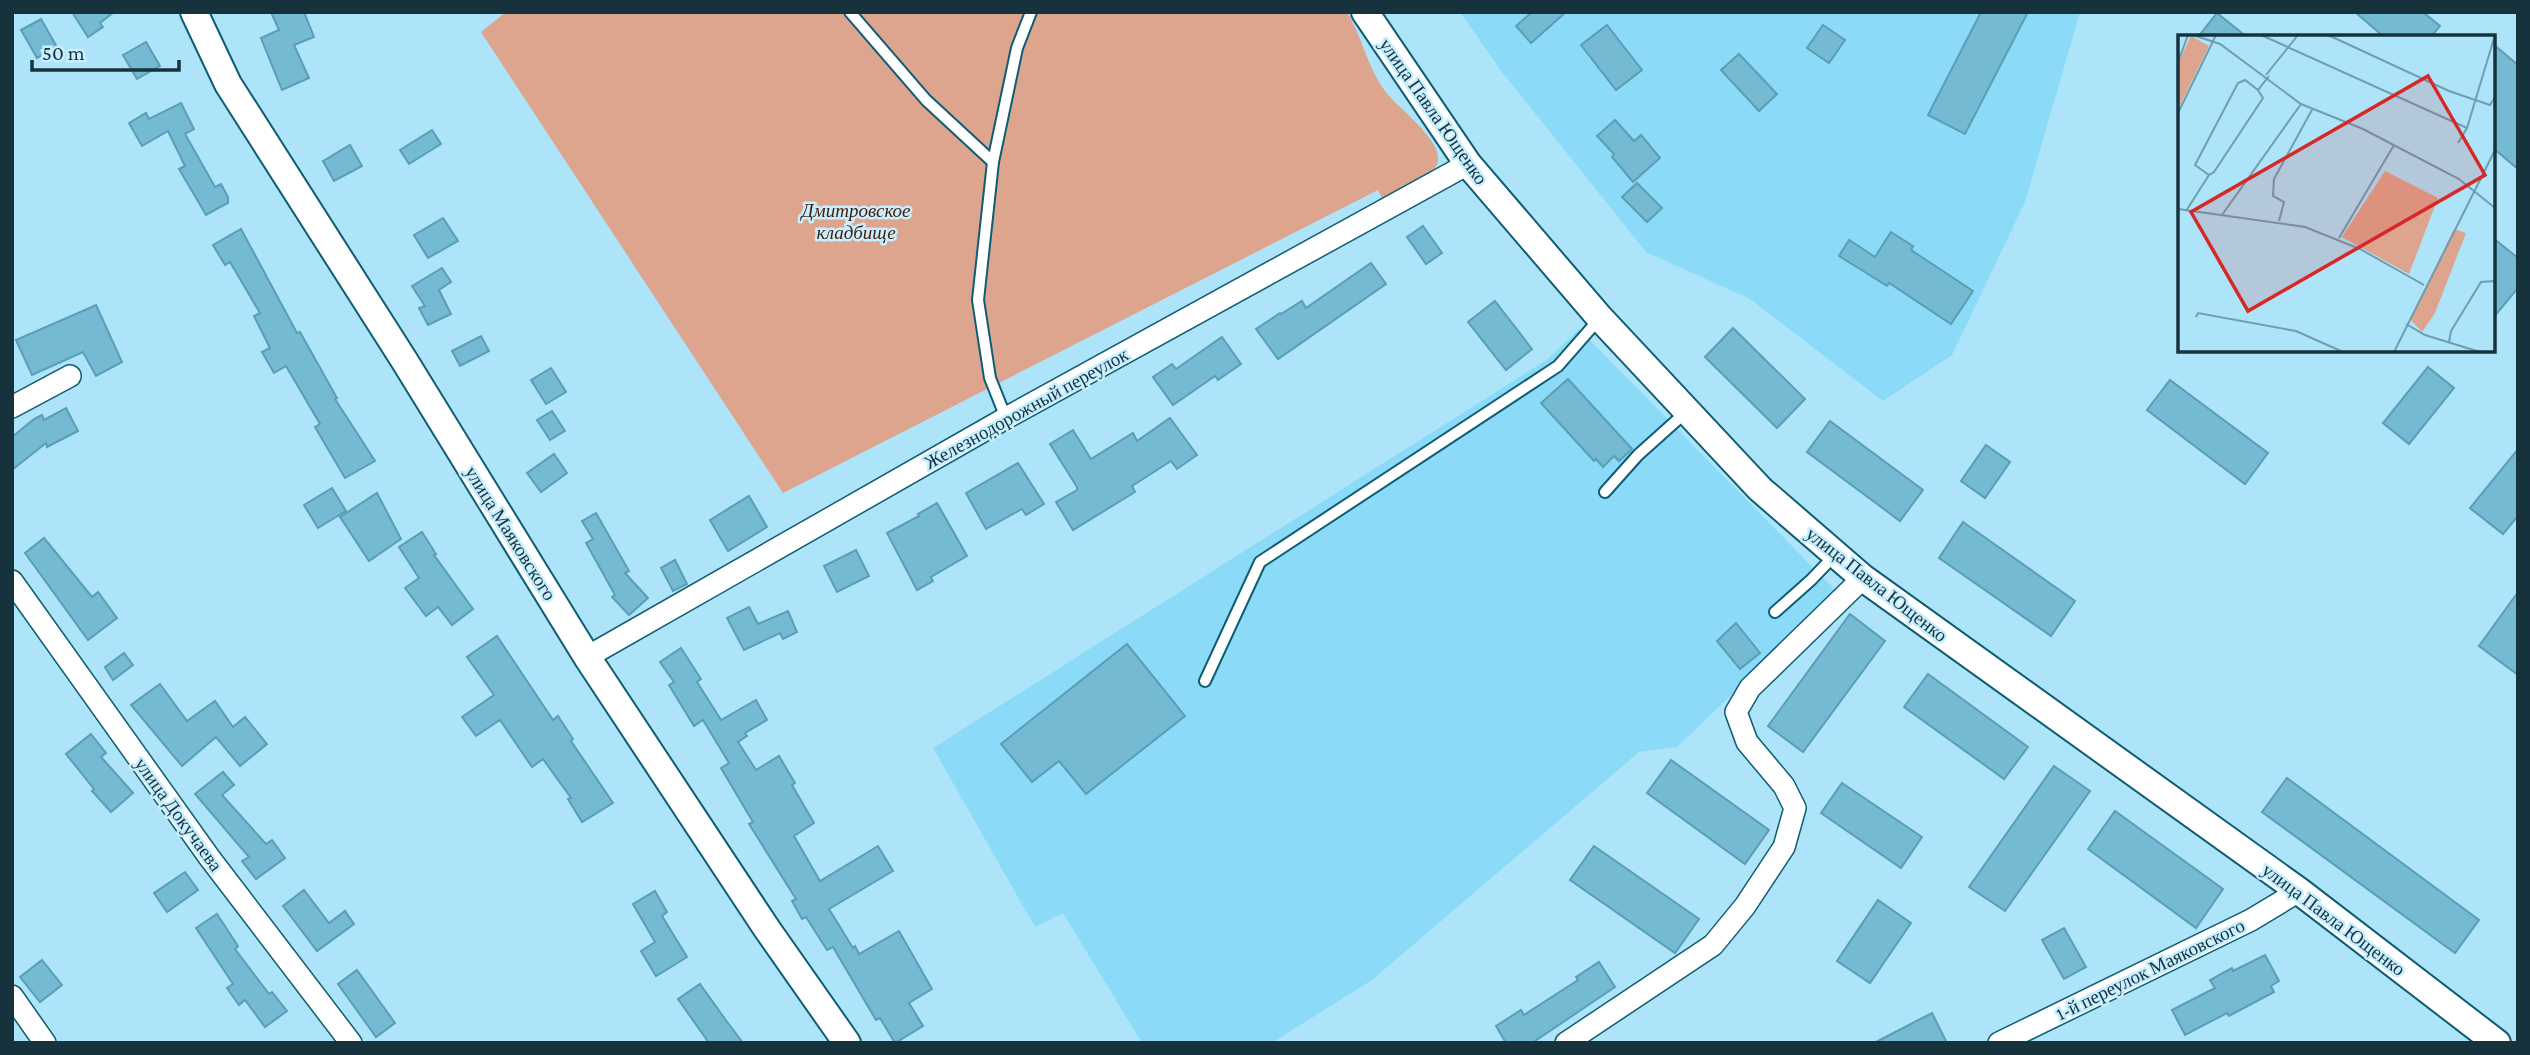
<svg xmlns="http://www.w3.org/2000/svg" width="2530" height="1055" font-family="'Crimson Pro',serif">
<rect width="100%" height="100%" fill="#ade4f9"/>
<g fill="#8bdbf8">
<polygon points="1460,12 2080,12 2025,202 1952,355 1883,401 1750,299 1646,252 1502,72"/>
<polygon points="1579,329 1838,593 1677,747 1639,752 1372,980 1272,1043 1142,1043 1063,913 1035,927 933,748 1548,359"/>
</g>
<path fill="#dea58e" d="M 506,12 L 1347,12 C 1364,40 1368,73 1391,98 C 1403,111 1441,141 1438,161 C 1435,178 1398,195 1384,203 L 1378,190 L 783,493 L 481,32 Z"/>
<g fill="#74bad2" stroke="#599eb6" stroke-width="2">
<polygon points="72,12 114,12 100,23 103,27 88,37"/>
<polygon points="271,12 304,12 314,37 294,45 309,78 282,90 261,38 279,30"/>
<polygon points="1532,12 1566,12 1531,43 1516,26"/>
<polygon points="1981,12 2028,12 1965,134 1928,115"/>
<polygon points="2355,12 2423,12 2440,26 2431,37 2384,37"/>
<polygon points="2217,13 2247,37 2198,37"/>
<polygon points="41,19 57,47 37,58 21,30"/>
<polygon points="1607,25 1642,70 1616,90 1581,45"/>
<polygon points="1823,25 1845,40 1829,63 1807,48"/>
<polygon points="146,42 160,66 137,79 123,55"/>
<polygon points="2493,44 2518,65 2518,169 2493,148"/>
<polygon points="1739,54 1777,94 1759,111 1721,70"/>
<polygon points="181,103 194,129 185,134 215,187 221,184 228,197 228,203 206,215 179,169 185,166 168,131 142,146 129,123 146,113 149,119"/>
<polygon points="1615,120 1634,141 1641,135 1660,158 1633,182 1612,157 1614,154 1597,136"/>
<polygon points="432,130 441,144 409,164 400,150"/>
<polygon points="350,145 362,166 334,181 323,161"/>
<polygon points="1637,183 1662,208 1647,222 1622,197"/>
<polygon points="443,218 458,241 428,258 414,235"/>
<polygon points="1423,226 1442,253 1426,264 1407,237"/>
<polygon points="241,229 297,333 300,332 337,398 335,399 375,461 345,478 315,427 320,424 286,366 274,373 262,352 270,348 254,316 260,313 230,262 225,265 213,245"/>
<polygon points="1891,232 1913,246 1911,250 1973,291 1951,324 1889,283 1887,286 1839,256 1849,240 1875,257"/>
<polygon points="2493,238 2518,258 2518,288 2493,318"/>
<polygon points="1371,263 1386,284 1278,359 1256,329 1280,313 1281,314 1302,301 1306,308"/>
<polygon points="442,268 451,282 439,290 451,314 428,325 419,308 425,306 412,286"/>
<polygon points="1495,301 1532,349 1506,370 1468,322"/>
<polygon points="96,305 122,362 96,376 83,352 32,375 16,340"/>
<polygon points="1733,328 1805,399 1777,428 1705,357"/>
<polygon points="481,336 489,351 460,366 452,351"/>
<polygon points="1222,337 1241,364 1218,380 1215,376 1173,405 1153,377 1172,364 1176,369"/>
<polygon points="2428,367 2454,388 2409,444 2383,423"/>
<polygon points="551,368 566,392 546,404 531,380"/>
<polygon points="1568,379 1632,449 1619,461 1614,456 1603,467 1596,459 1594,461 1541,403"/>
<polygon points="2170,380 2268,453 2245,484 2147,410"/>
<polygon points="66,408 78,431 47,447 46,443 12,470 12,437 34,419 42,415 44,420"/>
<polygon points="552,411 565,431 550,440 537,420"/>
<polygon points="1170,418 1197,455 1177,469 1171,461 1132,486 1135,492 1073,530 1056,502 1077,490 1077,487 1050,444 1073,430 1091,459 1133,433 1137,441"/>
<polygon points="1830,421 1923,490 1900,521 1807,452"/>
<polygon points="1986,445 2010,462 1985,498 1961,481"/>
<polygon points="2518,449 2518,516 2503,534 2470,508"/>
<polygon points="554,454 567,473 541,492 527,473"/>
<polygon points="1018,463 1044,504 1026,515 1022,509 986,529 966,493"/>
<polygon points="332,488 346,511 318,528 304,505"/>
<polygon points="377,493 401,539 369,561 340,517"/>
<polygon points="749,496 767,527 728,551 710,520"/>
<polygon points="937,503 967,556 931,577 933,581 917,590 887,533 919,516 918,514"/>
<polygon points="596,513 629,571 625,573 648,598 629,615 612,597 615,595 586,543 593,539 582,521"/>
<polygon points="1963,522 2075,601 2051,636 1939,558"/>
<polygon points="422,532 436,554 434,555 473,609 452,625 438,607 426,616 405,588 419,578 399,547"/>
<polygon points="44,538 92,597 98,592 117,618 88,640 25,553"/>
<polygon points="856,550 869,576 837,592 824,566"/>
<polygon points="675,560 687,584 673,591 661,568"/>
<polygon points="2518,592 2518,675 2479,646"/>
<polygon points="749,607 758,624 788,611 797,632 783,639 780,633 744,650 727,618"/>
<polygon points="1850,614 1885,641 1803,752 1768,726"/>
<polygon points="1736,623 1760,653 1740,669 1717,641"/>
<polygon points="497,636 553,720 558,716 573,739 571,741 613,803 582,822 568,799 571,798 543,759 532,767 500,720 476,736 462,717 494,695 467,657"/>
<polygon points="1127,644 1185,716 1086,794 1059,761 1032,782 1001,744"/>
<polygon points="681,648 701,679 697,682 721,720 756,700 767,720 745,733 747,736 738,742 756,770 779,756 795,783 792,785 814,823 794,836 820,881 878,846 893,871 829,909 853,948 855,946 859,954 899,931 932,989 909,1003 923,1026 895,1043 880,1018 876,1020 833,947 827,950 806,917 802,919 792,901 796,899 749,824 753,822 721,768 729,763 703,720 694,726 669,685 674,682 660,662"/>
<polygon points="124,653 133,665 113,680 105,667"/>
<polygon points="1928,674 2028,747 2004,779 1904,707"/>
<polygon points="160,684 187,721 215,701 233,727 245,717 267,744 240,766 216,737 182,766 131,705"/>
<polygon points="91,734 106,753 101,757 133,793 111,812 92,791 94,789 66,754"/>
<polygon points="1671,760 1769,830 1745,864 1647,793"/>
<polygon points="2054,766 2090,791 2005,911 1969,887"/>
<polygon points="223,772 234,785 222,795 266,844 272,840 285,858 256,879 242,861 249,857 195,794"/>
<polygon points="2287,778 2479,920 2455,953 2262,812"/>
<polygon points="1842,783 1922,837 1901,868 1821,813"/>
<polygon points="2115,811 2223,889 2196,928 2088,849"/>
<polygon points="1594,846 1699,919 1675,953 1570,880"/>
<polygon points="185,872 198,890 167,912 154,893"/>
<polygon points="304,890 329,923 345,911 354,924 317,951 283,906"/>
<polygon points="655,891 667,912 662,916 687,957 656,976 641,951 655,942 633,904"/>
<polygon points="1878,900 1911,923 1870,983 1837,961"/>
<polygon points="217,914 238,946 235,949 269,994 272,992 287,1011 265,1027 245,1000 239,1005 227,988 233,984 196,928"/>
<polygon points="2064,928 2086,967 2064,979 2042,940"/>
<polygon points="2265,955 2279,981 2271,986 2274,992 2229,1016 2227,1013 2185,1035 2172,1010 2215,988 2210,980 2232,968 2233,971"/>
<polygon points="42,960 62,985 40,1002 20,977"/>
<polygon points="1599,962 1615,987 1532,1043 1506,1043 1496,1026 1521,1010 1524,1015 1578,980 1576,977"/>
<polygon points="357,970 395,1023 376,1037 338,984"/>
<polygon points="700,984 725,1019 743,1043 709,1043 678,999"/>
<polygon points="1932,1013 1947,1043 1874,1043"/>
</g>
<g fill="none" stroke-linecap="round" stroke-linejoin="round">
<g stroke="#0e5d73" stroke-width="14">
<g id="service">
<polyline points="850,12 926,100 993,162"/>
<polyline points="1006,418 990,378 978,300 993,162 1017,48 1031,12"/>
<polyline points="1605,492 1638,455 1686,412"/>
<polyline points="1775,612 1811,580 1835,555"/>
<polyline points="1205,681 1260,562 1558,366 1600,318"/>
</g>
</g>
<g stroke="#0e5d73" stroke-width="24">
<g id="minor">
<polyline points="12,407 70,376"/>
<polyline points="12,581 209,857 351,1043"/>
<polyline points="587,657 1006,418 1468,164"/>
<polyline points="12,996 45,1043"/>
<polyline points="1566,1043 1713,945 1745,906 1784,847 1795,808 1784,786 1747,742 1736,712 1750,688 1863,578"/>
<polyline points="1999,1043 2251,920 2299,891"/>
</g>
</g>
<g stroke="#0e5d73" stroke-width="30">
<g id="tertiary">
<polyline points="194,12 228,84 404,360 587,657 767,929 847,1043"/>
<polyline points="1365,12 1468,164 1600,318 1760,489 1863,578 2299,891 2497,1043"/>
</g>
</g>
<use href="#service" stroke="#fff" stroke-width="10"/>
<use href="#minor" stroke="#fff" stroke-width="21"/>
<use href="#tertiary" stroke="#fff" stroke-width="26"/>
</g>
<g text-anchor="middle" stroke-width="5" stroke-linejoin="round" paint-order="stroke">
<g font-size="19" fill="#16333d" stroke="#c7efff">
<text transform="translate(1434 111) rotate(55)" y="7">улица Павла Ющенко</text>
<text transform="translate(1026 408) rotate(-29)" y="7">Железнодорожный переулок</text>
<text transform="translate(511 533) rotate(58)" y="7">улица Маяковского</text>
<text transform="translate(1877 584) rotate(38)" y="7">улица Павла Ющенко</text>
<text transform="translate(179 814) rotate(54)" y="7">улица Докучаева</text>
<text transform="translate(2334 919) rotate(37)" y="7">улица Павла Ющенко</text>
<text transform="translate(2150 969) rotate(-26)" y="7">1-й переулок Маяковского</text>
</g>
<g font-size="19" font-style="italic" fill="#451c0a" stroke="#c7efff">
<text x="856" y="217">Дмитровское<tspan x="856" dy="22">кладбище</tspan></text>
</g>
</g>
<g transform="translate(2178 35)">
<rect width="317" height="317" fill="#ade4f9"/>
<path d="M 13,1 L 31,11 L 0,74 L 0,28 ZM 207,136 L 260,163 L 231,239 L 164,202 ZM 276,194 L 288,198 L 257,278 L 244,297 L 232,284 Z" fill="#dea58e"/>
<path fill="none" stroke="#719dae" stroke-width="2" d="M 15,0 L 42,9 L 123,69 L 185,94 L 281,144 L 317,173M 83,0 L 289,93M 150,0 L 271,56 L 312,70 L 317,62M 0,27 L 10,0M 88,40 L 120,0M 80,55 L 67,45 L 60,48 L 17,130 L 31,140 L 36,137 L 85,63 L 80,55 L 91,41M 0,78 L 38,0M 280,108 L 289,93 L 317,0M 0,174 L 127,192 L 182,214 L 246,250M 8,176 L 31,140M 44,180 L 123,69M 101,186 L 106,167 L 95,161 L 96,144 L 135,73M 161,203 L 216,110M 18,282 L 20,278 L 118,296 L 165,317M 228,289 L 247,300 L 302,317M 271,307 L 273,296 L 303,247 L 317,246M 216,317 L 317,115"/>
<path fill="#d62828" fill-opacity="0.15" stroke="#d62828" stroke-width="3.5" d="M 250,41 L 307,140 L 70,276 L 13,177 Z"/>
<rect width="317" height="317" fill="none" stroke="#16333d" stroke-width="3.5"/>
</g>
<rect width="2530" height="1055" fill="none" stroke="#16333d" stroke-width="28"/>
<path d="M32 60v10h147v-10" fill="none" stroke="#16333d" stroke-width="3.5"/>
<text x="42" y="60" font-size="21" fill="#16333d" stroke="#c7efff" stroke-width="5" paint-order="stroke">50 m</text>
</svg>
